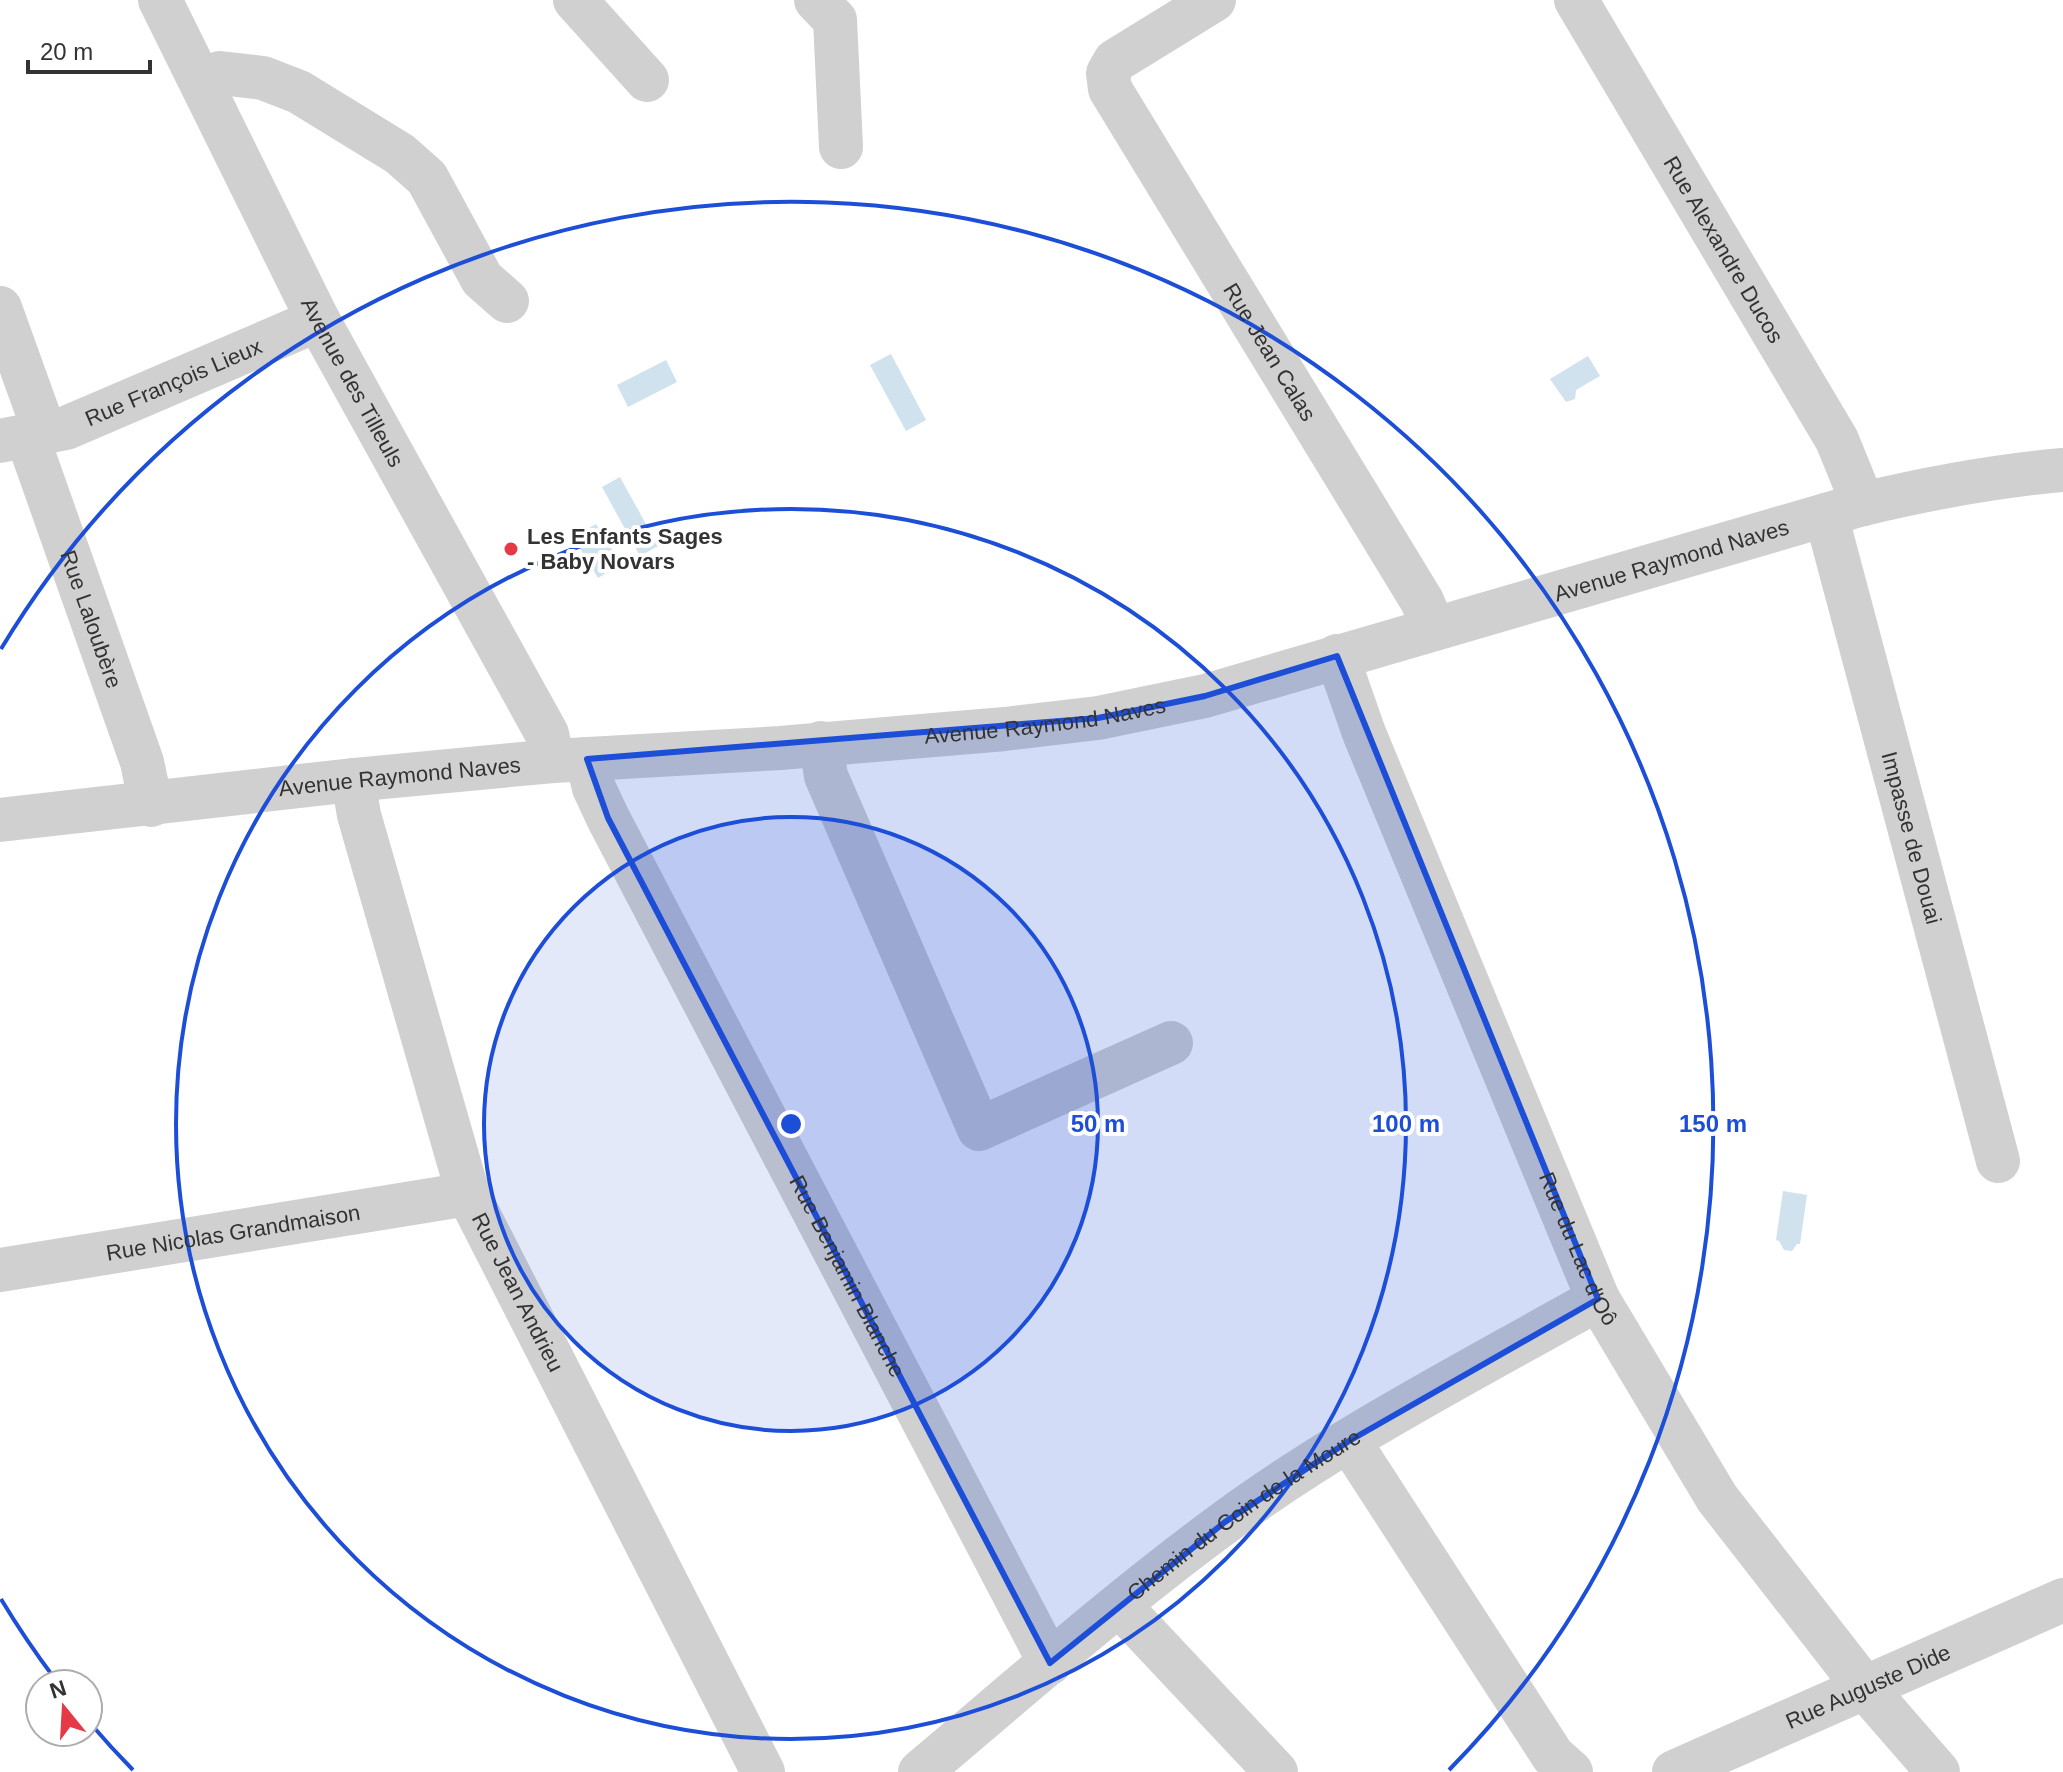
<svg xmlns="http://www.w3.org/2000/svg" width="2063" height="1772" font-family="Arial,sans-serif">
<rect width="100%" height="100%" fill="#fff"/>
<g fill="#cfe2ee">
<polygon points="891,354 926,420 906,431 870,365"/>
<polygon points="1588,356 1600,376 1576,390 1575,399 1566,402 1550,379"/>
<polygon points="666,360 677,382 628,407 617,385"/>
<polygon points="620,477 658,546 640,556 602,487"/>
<polygon points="596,524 621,564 598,578 573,537"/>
<polygon points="1783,1191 1807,1195 1800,1244 1797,1244 1792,1251 1784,1250 1779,1241 1776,1240"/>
</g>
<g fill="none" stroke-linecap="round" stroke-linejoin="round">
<g stroke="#d0d0d0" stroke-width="44">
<path id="s1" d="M 160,0 L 318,320 L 547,734 L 553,761"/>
<polyline points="575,0 647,80"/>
<polyline points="816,0 835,20 841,147"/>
<path id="s2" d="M 1214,0 L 1115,61 L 1108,73 L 1110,89 L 1422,601 L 1434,629"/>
<path id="s3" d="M 1576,0 L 1837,440 L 1863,504"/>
<polyline points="201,82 220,73 263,78 299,92 400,154 427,178 482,279 507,301"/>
<polyline points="0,308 45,433"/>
<path id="s4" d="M 27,436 L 142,762 L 151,805"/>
<path id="s5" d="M 0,441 L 66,428 L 318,320"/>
<path id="s6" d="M 1826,515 L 1998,1161"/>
<path id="s7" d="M 1337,656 L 1364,733 L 1598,1299 L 1717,1498 L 1865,1688 L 1938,1772"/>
<polyline points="821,743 826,776 979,1129 1171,1043"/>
<path id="s8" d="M 587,759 L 594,788 L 608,818 L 1050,1663"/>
<path id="s9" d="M 353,780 L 359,815 L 468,1194 L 763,1772"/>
<path id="s10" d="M 0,820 L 353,780 L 553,761 L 780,748 L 1005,729 L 1098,718 L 1205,696 L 1863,504 C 1930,488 1995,476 2063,470"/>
<path id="s11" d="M 0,1270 L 468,1194"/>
<polyline points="1349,1441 1553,1756 1571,1772"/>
<polyline points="1119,1605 1276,1772"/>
<path id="s12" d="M 920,1772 C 1020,1688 1119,1600 1224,1523 C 1341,1437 1472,1370 1598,1299"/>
<path id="s13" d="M 1674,1772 L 2063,1600"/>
</g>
</g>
<path fill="#1d4ed8" fill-opacity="0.2" stroke="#1d4ed8" stroke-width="6" stroke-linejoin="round" d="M 1337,656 L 1598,1299 L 1349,1441 L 1225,1522 L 1050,1663 L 608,818 L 587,759 L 1098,718 L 1205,696 Z"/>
<circle cx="791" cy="1124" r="307" fill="#1d4ed8" fill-opacity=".12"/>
<g fill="none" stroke="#1d4ed8" stroke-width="4">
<circle cx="791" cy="1124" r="307"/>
<circle cx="791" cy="1124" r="615"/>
<path d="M133 1770A922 922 0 0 1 90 1723M55 1679A922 922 0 0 1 1 1599M1 649A922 922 0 1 1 1449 1770"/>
</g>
<circle fill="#e63946" stroke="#fff" stroke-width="3" cx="511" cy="549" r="8"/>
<g text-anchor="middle" stroke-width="8" stroke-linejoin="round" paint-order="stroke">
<g font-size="22" fill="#333" stroke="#fff">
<text dy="8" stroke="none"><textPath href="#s3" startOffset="290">Rue Alexandre Ducos</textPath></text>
<text dy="8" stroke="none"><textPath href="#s2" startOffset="454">Rue Jean Calas</textPath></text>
<text dy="8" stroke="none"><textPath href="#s5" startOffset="184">Rue François Lieux</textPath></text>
<text dy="8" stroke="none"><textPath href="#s1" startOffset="428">Avenue des Tilleuls</textPath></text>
<text dy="8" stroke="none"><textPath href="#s10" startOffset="1698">Avenue Raymond Naves</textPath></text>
<text dy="8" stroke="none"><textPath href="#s4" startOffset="194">Rue Laloubère</textPath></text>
<text dy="8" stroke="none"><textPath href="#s10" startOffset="1050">Avenue Raymond Naves</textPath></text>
<text dy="8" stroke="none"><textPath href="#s10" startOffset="402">Avenue Raymond Naves</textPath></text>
<text dy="8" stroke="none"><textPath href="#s6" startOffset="334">Impasse de Douai</textPath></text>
<text dy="8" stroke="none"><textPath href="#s11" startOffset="236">Rue Nicolas Grandmaison</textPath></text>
<text dy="8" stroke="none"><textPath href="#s7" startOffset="640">Rue du Lac d'Oô</textPath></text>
<text dy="8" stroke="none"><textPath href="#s8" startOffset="580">Rue Benjamin Blanche</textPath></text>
<text dy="8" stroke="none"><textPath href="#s9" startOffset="540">Rue Jean Andrieu</textPath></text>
<text dy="8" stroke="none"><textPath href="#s12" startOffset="414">Chemin du Coin de la Moure</textPath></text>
<text dy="8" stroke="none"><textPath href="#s13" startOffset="212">Rue Auguste Dide</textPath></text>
</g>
<g font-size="22" font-weight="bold" fill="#333" stroke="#fff" text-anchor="start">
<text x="527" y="544">Les Enfants Sages<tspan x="527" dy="25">- Baby Novars</tspan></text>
</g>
</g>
<circle cx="791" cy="1124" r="12" fill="#1d4ed8" stroke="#fff" stroke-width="4"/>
<g font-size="24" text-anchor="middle" font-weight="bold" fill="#1d4ed8" stroke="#fff" stroke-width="8" stroke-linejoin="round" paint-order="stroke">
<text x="1098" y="1132">50 m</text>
<text x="1406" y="1132">100 m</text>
<text x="1713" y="1132">150 m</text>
</g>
<g transform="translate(64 1708) rotate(342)"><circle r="38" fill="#ffffff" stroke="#adadad" stroke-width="2"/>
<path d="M0-6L14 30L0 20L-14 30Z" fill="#e63946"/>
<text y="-12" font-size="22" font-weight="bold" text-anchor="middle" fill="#333333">N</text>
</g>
<path d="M28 60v12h122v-12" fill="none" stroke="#333333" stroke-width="4"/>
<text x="40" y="60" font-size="24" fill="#333333" stroke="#ffffff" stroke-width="6" paint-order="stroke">20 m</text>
</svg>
